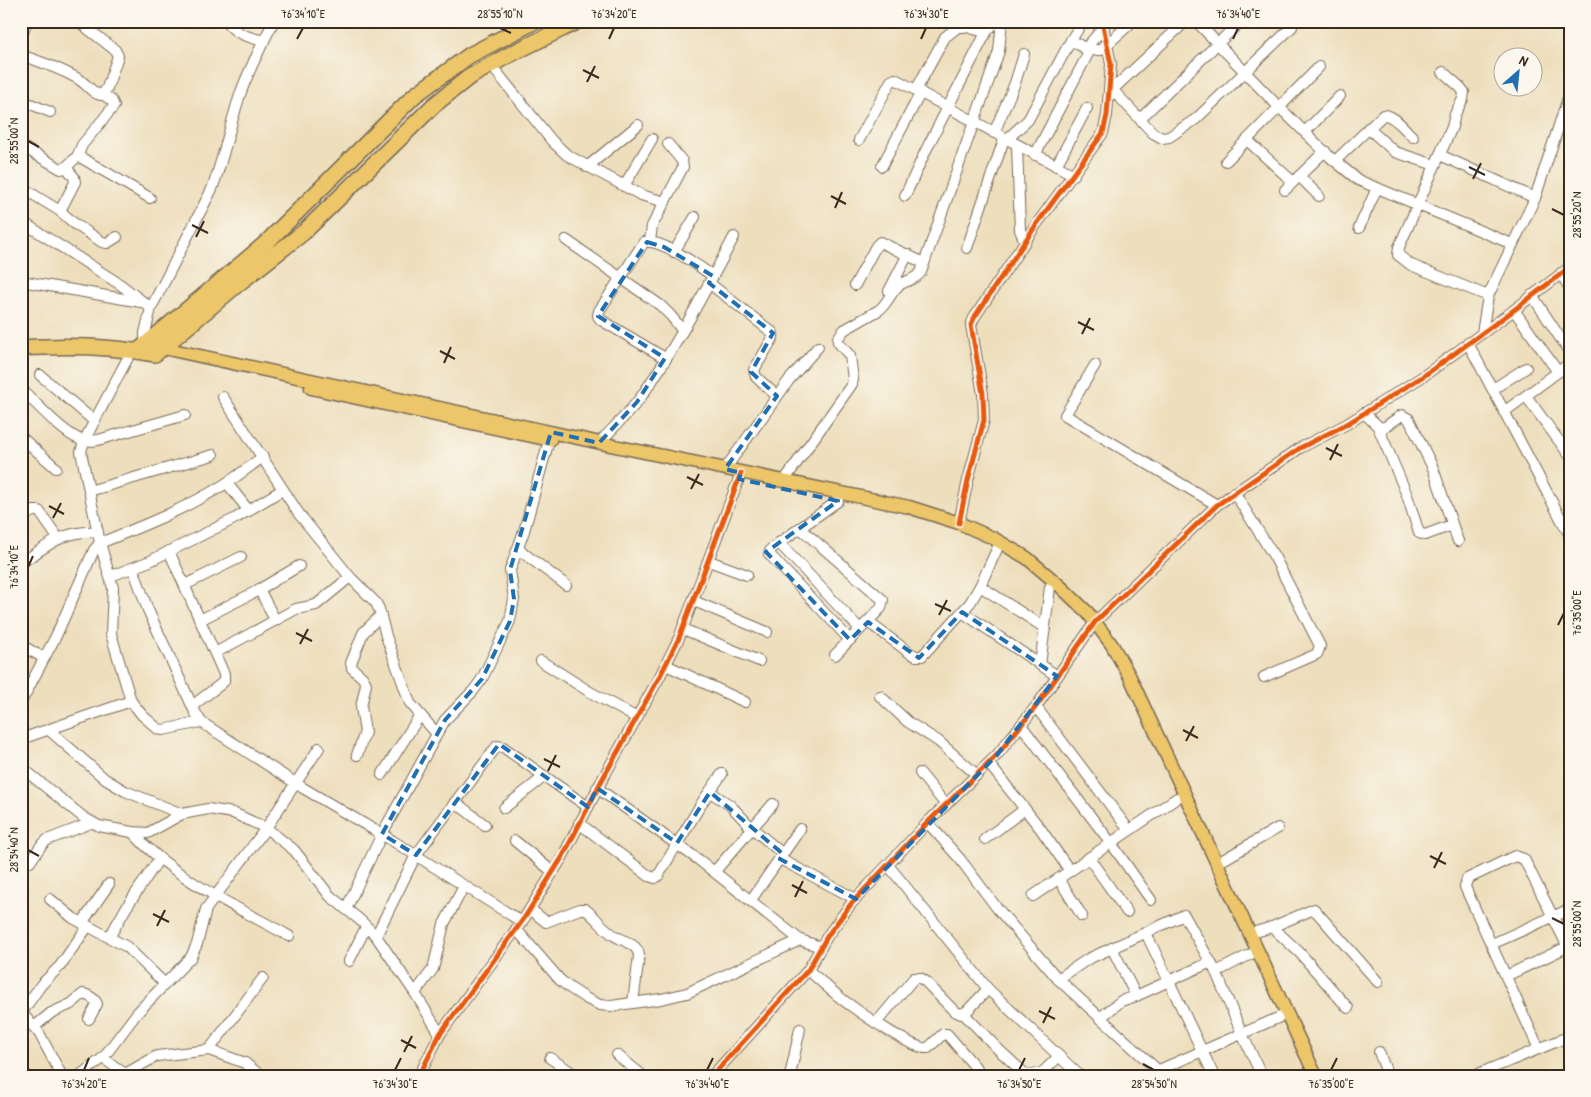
<svg xmlns="http://www.w3.org/2000/svg" width="1591" height="1097" font-family="'Patrick Hand',sans-serif">
<rect width="100%" height="100%" fill="#fbf7ec"/>
<filter id="ink" filterUnits="userSpaceOnUse"><feTurbulence type="fractalNoise" baseFrequency=".02" numOctaves="2"/><feDisplacementMap in="SourceGraphic" scale="10" xChannelSelector="R" yChannelSelector="G"/><feConvolveMatrix kernelMatrix="1 2 1 2 8 2 1 2 1" color-interpolation-filters="sRGB"/></filter>
<filter id="wash" filterUnits="userSpaceOnUse"><feTurbulence type="fractalNoise" baseFrequency=".0096" numOctaves="4" result="noise"/><feDisplacementMap in="SourceGraphic" scale="20" xChannelSelector="R" yChannelSelector="G"/><feGaussianBlur stdDeviation="1.12" result="paint"/><feColorMatrix in="noise" values="0 0 0 0 0 0 0 0 0 0 0 0 0 0 0 0 0 1.4 0 .05"/><feComposite in="paint" operator="in"/></filter>
<g filter="url(#wash)">
<rect width="100%" height="100%" fill="#eddebc"/>
</g>
<g filter="url(#ink)">
<g fill="none" stroke-linecap="round" stroke-linejoin="round">
<g stroke="#796955" stroke-width="12">
<g id="minor">
<path d="M 226,21 C 236,35 249,37 264,41"/>
<polyline points="1196,21 1269,97 1330,157 1358,180 1512,244"/>
<polyline points="21,37 27,21"/>
<polyline points="1071,40 1088,50 1101,50 1133,21"/>
<polyline points="1085,49 1104,27"/>
<path d="M 21,55 C 41,62 62,69 80,80 C 87,85 94,95 102,95 L 107,88 L 118,56 L 115,50 L 78,21"/>
<polyline points="491,65 552,141 567,155 641,195 665,202"/>
<polyline points="1443,72 1460,87 1464,92 1463,99 1455,114 1452,127 1399,247 1398,255 1411,265 1488,296"/>
<polyline points="1110,87 1153,133 1162,138 1169,137 1196,119 1292,27"/>
<polyline points="916,90 945,37 958,27 967,27 981,31 991,27"/>
<polyline points="1112,90 1186,21"/>
<polyline points="21,100 50,112"/>
<polyline points="1140,119 1241,21"/>
<polyline points="1368,128 1395,152 1435,165"/>
<polyline points="1305,132 1340,96"/>
<polyline points="994,133 1015,83 1024,54"/>
<polyline points="859,140 891,81 895,79 1074,175"/>
<polyline points="1006,140 1028,120 1071,40 1083,21"/>
<polyline points="1247,140 1293,182"/>
<polyline points="1017,145 1020,230 1025,242"/>
<polyline points="21,146 61,169 66,167 77,157 80,157 150,198"/>
<polyline points="1035,155 1090,50"/>
<polyline points="1440,155 1535,198"/>
<polyline points="77,157 82,145 114,106 112,101 103,94"/>
<polyline points="1226,161 1319,67"/>
<path d="M 1335,161 L 1383,115 C 1394,114 1405,130 1413,137"/>
<polyline points="882,166 921,92"/>
<polyline points="1056,166 1087,108"/>
<polyline points="587,167 638,125"/>
<polyline points="1299,176 1319,196"/>
<polyline points="624,186 652,139"/>
<polyline points="21,187 60,211 75,224 102,242 107,243 117,237"/>
<polyline points="1285,190 1325,151"/>
<polyline points="905,196 926,150 988,29"/>
<polyline points="60,211 75,182 74,177 66,167"/>
<polyline points="21,221 121,285 151,308"/>
<polyline points="1359,228 1377,188"/>
<polyline points="566,240 660,305 671,316 682,330"/>
<polyline points="650,241 652,226 683,167 682,161 668,144"/>
<polyline points="967,248 1004,139"/>
<polyline points="674,252 695,217"/>
<polyline points="1561,273 1570,289"/>
<polyline points="21,281 141,302"/>
<polyline points="709,283 773,333 773,338 754,370 756,377 777,396"/>
<polyline points="855,285 876,246 880,242 924,263"/>
<polyline points="889,291 908,254"/>
<polyline points="1532,295 1570,353"/>
<polyline points="1514,310 1558,372"/>
<polyline points="1482,333 1488,296 1535,198 1570,92"/>
<polyline points="1468,343 1570,536"/>
<path d="M 145,345 L 145,333 L 151,308 L 212,189 C 224,157 230,124 241,92 C 250,67 262,44 274,21"/>
<polyline points="132,350 84,441 81,452 100,543 113,588 111,634 131,701 142,715 158,729 163,730 201,722"/>
<path d="M 665,358 L 601,320 L 598,316 L 599,311 L 644,242 C 662,239 698,266 713,276"/>
<polyline points="1095,365 1065,415 1217,505"/>
<polyline points="40,375 94,421"/>
<polyline points="1493,389 1526,368"/>
<path d="M 24,392 C 38,405 62,432 79,439 C 85,442 92,441 98,440 L 185,415"/>
<polyline points="1526,396 1570,456"/>
<polyline points="223,397 299,514 350,577 376,603 379,609 386,636 410,703 437,734"/>
<polyline points="1504,412 1570,363"/>
<polyline points="1364,413 1380,428 1385,427 1402,415 1409,419 1433,468 1458,541"/>
<polyline points="1378,427 1407,495 1419,533 1425,535 1452,525"/>
<polyline points="21,437 56,468"/>
<path d="M 599,443 C 613,428 629,413 641,397 C 676,347 705,291 734,237"/>
<polyline points="725,469 789,380 818,347"/>
<path d="M 784,481 L 852,384 L 853,379 L 850,356 L 838,342 L 838,338 L 844,330 L 879,310 C 887,304 890,294 897,287 C 904,280 915,281 921,272 L 996,60 L 999,51 L 1002,21"/>
<polyline points="227,483 249,511"/>
<polyline points="89,491 213,455"/>
<polyline points="1234,492 1275,558 1320,646 1317,654 1264,677"/>
<polyline points="838,501 779,543 771,549 769,554 850,640"/>
<polyline points="21,517 33,511 39,511 58,538"/>
<polyline points="959,523 968,480 984,420 983,394 971,325 974,318 1036,225 1103,133 1107,115 1111,64 1102,21"/>
<polyline points="800,528 883,600 881,608 835,655"/>
<polyline points="779,543 860,629"/>
<polyline points="518,549 566,585"/>
<polyline points="169,551 224,674 224,681 221,684 192,706"/>
<polyline points="709,561 747,575"/>
<path d="M 21,563 C 47,546 65,529 98,532"/>
<polyline points="133,568 148,610 194,710 201,722 303,788 393,841 522,922"/>
<polyline points="111,576 150,561 236,518 282,490"/>
<polyline points="185,585 241,557"/>
<polyline points="980,586 1045,628"/>
<polyline points="259,589 275,620"/>
<polyline points="694,601 767,632"/>
<polyline points="962,612 1057,676"/>
<polyline points="200,620 255,592 299,566"/>
<polyline points="868,622 910,653 916,656 922,656 970,603 980,586 997,549"/>
<polyline points="683,629 759,661"/>
<polyline points="21,645 44,658"/>
<polyline points="215,653 296,609 316,605 350,577"/>
<polyline points="541,661 590,692 637,718"/>
<polyline points="666,665 745,702"/>
<polyline points="1040,665 1050,587"/>
<polyline points="880,696 908,722 938,741 977,775"/>
<path d="M 21,702 L 56,636 L 94,550 L 100,543 C 143,526 185,509 225,484 C 238,476 250,466 263,457"/>
<polyline points="1036,707 1129,830"/>
<polyline points="1021,725 1111,843 1151,900"/>
<polyline points="49,730 105,779 125,791 182,814"/>
<polyline points="21,739 131,701"/>
<polyline points="357,755 365,732 361,707 366,684 363,678 352,668 351,663 363,633 381,615"/>
<polyline points="989,764 1040,828 1070,871"/>
<polyline points="21,767 83,817 99,826 132,832 148,833 182,814 208,809 233,813 266,828 294,850 330,896 360,920 376,936 415,993 440,1034"/>
<polyline points="920,773 946,805"/>
<polyline points="382,775 420,715"/>
<polyline points="597,788 699,860 800,940 821,947"/>
<polyline points="710,792 730,805 752,828 783,854"/>
<polyline points="455,802 485,825"/>
<polyline points="504,808 545,776"/>
<polyline points="579,823 649,876 655,878 658,876 703,801 722,774"/>
<polyline points="928,823 960,859 997,908 1058,979 1164,1076"/>
<path d="M 132,832 C 174,879 235,906 289,936"/>
<polyline points="985,839 1025,809"/>
<polyline points="515,841 553,872"/>
<polyline points="1089,858 1127,912"/>
<polyline points="780,859 856,899"/>
<polyline points="21,864 30,862 40,847 47,840 91,823"/>
<polyline points="1216,864 1278,828"/>
<polyline points="888,865 988,989 1080,1076"/>
<polyline points="715,871 773,804"/>
<polyline points="1059,879 1082,916"/>
<polyline points="1033,896 1177,798"/>
<polyline points="50,899 73,918 127,947 165,984"/>
<polyline points="751,900 800,829"/>
<polyline points="346,909 382,834 437,734 445,720 474,690 482,679 510,621 514,599 510,570 524,531 551,433"/>
<path d="M 530,909 L 546,922 L 580,909 L 585,909 C 596,917 603,929 615,936 C 624,941 639,945 639,956 L 633,1003"/>
<polyline points="82,923 109,884"/>
<polyline points="1272,927 1300,953 1348,1008"/>
<polyline points="516,929 560,980 570,988 587,999 600,1005 611,1006 661,999 687,993 800,940"/>
<polyline points="1146,933 1214,1076"/>
<polyline points="1249,934 1272,927 1314,909 1378,982"/>
<polyline points="110,936 126,908 159,859"/>
<polyline points="376,936 416,855 497,746 503,747 588,807"/>
<polyline points="1492,944 1570,909"/>
<polyline points="1112,948 1136,996"/>
<polyline points="349,961 366,927"/>
<path d="M 808,970 C 821,981 835,995 850,1005 C 862,1014 916,1051 928,1048 L 943,1034 L 947,1034 L 983,1076"/>
<polyline points="1216,972 1251,954"/>
<polyline points="1506,976 1567,947"/>
<polyline points="1058,979 1088,959 1184,915 1216,972 1242,1034 1262,1076"/>
<polyline points="415,993 433,969 444,924 464,886"/>
<polyline points="21,1012 39,1033 62,1076"/>
<polyline points="22,1012 41,985 60,966 88,926"/>
<polyline points="964,1014 999,1050 1024,1073 1032,1075 1042,1073 1059,1056"/>
<polyline points="1100,1018 1121,1001 1136,996 1211,962"/>
<polyline points="876,1023 914,978 920,978 925,981 954,1011 961,1014 966,1012 988,989"/>
<path d="M 34,1027 L 51,1013 L 71,1004 L 83,994 C 89,995 95,999 97,1004 L 89,1019"/>
<polyline points="1539,1049 1465,887 1467,879 1515,856 1524,859 1570,951"/>
<polyline points="209,1050 263,978"/>
<polyline points="1379,1052 1388,1076"/>
<polyline points="617,1055 643,1076"/>
<polyline points="103,1058 128,1076"/>
<polyline points="550,1058 577,1076"/>
<polyline points="21,1070 27,1076"/>
<polyline points="125,1074 157,1056 209,1050 245,1063 261,1076"/>
<polyline points="79,1076 103,1058 137,1013 191,957 197,944 206,909 266,828 319,748"/>
<polyline points="419,1076 440,1034 525,917 563,856 602,780 660,676 679,638 741,473"/>
<polyline points="712,1076 808,970 828,935 851,904 930,820 997,755 1038,704 1095,622 1217,505 1300,448 1347,424 1425,375 1514,310 1570,267"/>
<polyline points="790,1076 800,1029"/>
<polyline points="1154,1076 1159,1070 1280,1017"/>
<polyline points="1473,1076 1570,1036"/>
</g>
</g>
<g stroke="#796955" stroke-width="15">
<g id="major">
<polyline points="163,348 610,445 909,507 959,523 993,538 1027,558 1060,586 1088,613 1112,645 1130,677 1316,1076"/>
<polyline points="311,388 550,440"/>
</g>
</g>
<g stroke="#796955" stroke-width="18">
<g id="highway">
<path d="M 21,348 C 69,345 107,346 155,354 L 239,283 L 304,232 L 434,105 L 468,78 L 505,57 L 578,21"/>
<polyline points="138,351 265,244 415,95 470,55 535,21"/>
</g>
</g>
<use href="#minor" stroke="#fff" stroke-width="10"/>
<use href="#major" stroke="#ecc669" stroke-width="12"/>
<use href="#highway" stroke="#ecc669" stroke-width="15"/>
<g stroke="#fbf7ec" stroke-width="8">
<g id="cycleway">
<polyline points="959,523 968,480 984,420 983,394 971,325 974,318 1036,225 1103,133 1107,115 1111,64 1102,21"/>
<polyline points="419,1076 440,1034 525,917 563,856 602,780 660,676 679,638 741,473"/>
<polyline points="712,1076 808,970 828,935 851,904 930,820 997,755 1038,704 1095,622 1217,505 1300,448 1347,424 1425,375 1514,310 1570,267"/>
</g>
</g>
<use href="#cycleway" stroke="#e8590c" stroke-width="5"/>
</g>
</g>
<path fill="none" stroke="#1f6fb2" stroke-width="4" stroke-dasharray="10 6" stroke-linejoin="round" d="M 647,242 L 664,247 L 713,276 L 709,283 L 773,333 L 751,372 L 777,396 L 725,469 L 741,473 L 739,479 L 838,501 L 766,552 L 850,640 L 868,622 L 919,658 L 962,612 L 1057,676 L 997,755 L 856,899 L 780,859 L 783,854 L 710,792 L 677,843 L 597,788 L 588,807 L 499,744 L 416,855 L 382,834 L 445,720 L 482,679 L 510,621 L 514,599 L 510,570 L 551,432 L 599,443 L 637,402 L 665,358 L 598,316 Z"/>
<path fill="none" stroke="#3b2a1e" stroke-width="2" d="M 500,28 L 511,33M 297,39 L 303,28M 609,39 L 614,28M 921,39 L 926,28M 1233,39 L 1238,28M 583,70 L 599,78M 587,82 L 595,66M 28,141 L 39,147M 1469,167 L 1485,175M 1473,179 L 1481,163M 831,196 L 846,204M 835,208 L 842,192M 1552,209 L 1564,215M 192,225 L 208,233M 196,237 L 204,221M 1078,322 L 1094,330M 1082,334 L 1090,318M 440,351 L 455,359M 444,363 L 451,347M 1326,448 L 1342,456M 1330,460 L 1338,444M 687,477 L 703,485M 691,489 L 699,474M 49,506 L 64,514M 53,518 L 61,503M 28,567 L 33,556M 935,604 L 951,611M 939,615 L 947,600M 1558,625 L 1564,613M 296,633 L 312,641M 300,644 L 308,629M 1183,730 L 1198,738M 1186,741 L 1194,726M 544,759 L 560,767M 548,771 L 556,755M 28,850 L 39,856M 1430,856 L 1446,864M 1434,868 L 1442,852M 792,885 L 807,893M 795,897 L 803,881M 153,914 L 169,922M 1552,918 L 1564,924M 157,926 L 165,910M 1039,1011 L 1055,1019M 1043,1023 L 1051,1007M 401,1040 L 416,1048M 404,1052 L 412,1036M 1143,1064 L 1154,1070M 84,1070 L 89,1058M 395,1070 L 401,1058M 707,1070 L 713,1058M 1019,1070 L 1025,1058M 1331,1070 L 1337,1058"/>
<rect width="1591" height="1097" fill="none" stroke="#fbf7ec" stroke-width="55"/>
<g transform="translate(1518 72) rotate(27)"><circle r="24" fill="#fbf7ec" stroke="#aea59a"/>
<path d="M0-4L9 19L0 12L-9 19Z" fill="#1f6fb2"/>
<text y="-8" font-size="14" font-weight="bold" text-anchor="middle" fill="#3b2a1e">N</text>
</g>
<rect x="28" y="28" width="1536" height="1042" fill="none" stroke="#3b2a1e" stroke-width="2"/>
<g font-size="12" text-anchor="middle" fill="#3b2a1e">
<text x="303" y="18">76°34'10"E</text>
<text x="500" y="18">28°55'10"N</text>
<text x="614" y="18">76°34'20"E</text>
<text x="926" y="18">76°34'30"E</text>
<text x="1238" y="18">76°34'40"E</text>
<text transform="translate(14 141) rotate(-90)" y="4">28°55'00"N</text>
<text transform="translate(1577 215) rotate(-90)" y="4">28°55'20"N</text>
<text transform="translate(14 567) rotate(-90)" y="4">76°34'10"E</text>
<text transform="translate(1577 613) rotate(-90)" y="4">76°35'00"E</text>
<text transform="translate(14 850) rotate(-90)" y="4">28°54'40"N</text>
<text transform="translate(1577 924) rotate(-90)" y="4">28°55'00"N</text>
<text x="84" y="1088">76°34'20"E</text>
<text x="395" y="1088">76°34'30"E</text>
<text x="707" y="1088">76°34'40"E</text>
<text x="1019" y="1088">76°34'50"E</text>
<text x="1154" y="1088">28°54'50"N</text>
<text x="1331" y="1088">76°35'00"E</text>
</g>
</svg>
